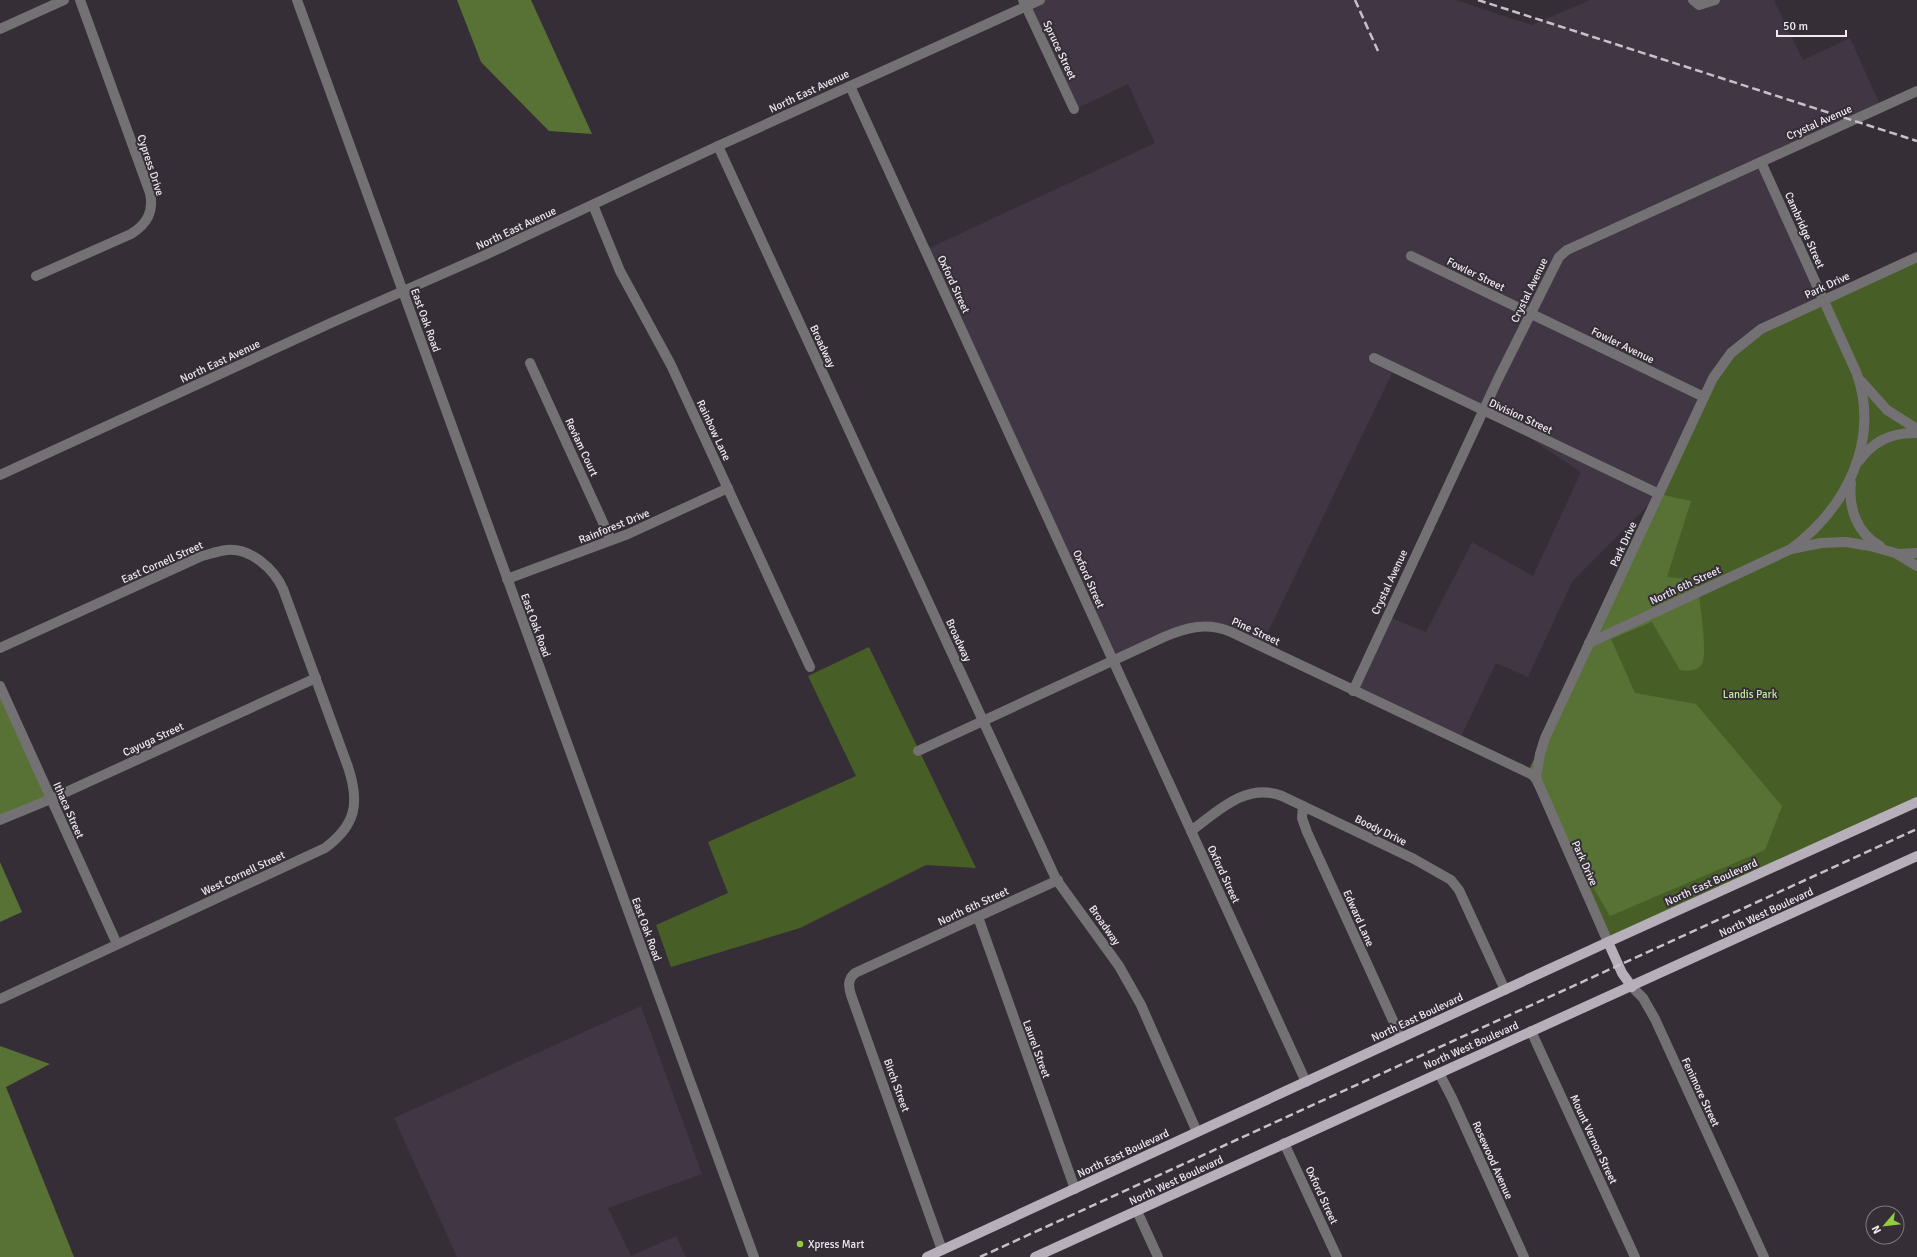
<svg xmlns="http://www.w3.org/2000/svg" width="1917" height="1257" font-family="Signika,sans-serif">
<rect width="100%" height="100%" fill="#352e37"/>
<g fill="#413644">
<polygon points="1038,0 1456,0 1532,25 1590,0 1774,0 1803,60 1850,38 1881,107 1761,162 1826,305 1659,494 1572,582 1528,677 1496,663 1459,741 1354,691 1389,617 1426,632 1472,542 1533,576 1581,472 1516,429 1392,373 1260,649 1203,625 1114,662 925,250 1155,143 1128,84 1076,109 1027,5"/>
<polygon points="641,1006 702,1174 608,1208 631,1256 676,1236 686,1257 457,1257 394,1118"/>
</g>
<g fill="#475f27">
<polygon points="1917,257 1917,802 1608,942 1547,806 1545,738 1724,361 1752,335"/>
<polygon points="869,647 976,868 926,865 800,928 671,967 656,925 728,893 708,842 856,776 808,676"/>
</g>
<g fill="#577234">
<polygon points="457,0 531,0 592,134 549,131 481,62"/>
<path d="M 1659,494 L 1691,501 L 1667,577 L 1697,580 C 1699,598 1707,646 1703,661 C 1700,671 1689,672 1680,670 L 1652,622 L 1611,639 L 1635,693 L 1696,704 L 1782,806 L 1765,850 L 1610,916 L 1527,774 Z"/>
<polygon points="0,689 50,797 0,824"/>
<polygon points="0,862 22,912 0,922"/>
<polygon points="0,1046 50,1064 6,1087 74,1257 0,1257"/>
</g>
<g fill="none" stroke-linecap="round" stroke-linejoin="round">
<g stroke="#747175" stroke-width="10">
<polyline points="297,0 754,1257"/>
<polyline points="1023,0 1074,109"/>
<polyline points="1693,0 1699,5 1715,0"/>
<polyline points="0,29 64,0"/>
<polyline points="850,86 1306,1082"/>
<polyline points="718,146 1050,866 1056,879 1119,966 1141,1005 1197,1132"/>
<path d="M 1761,162 L 1857,374 C 1880,442 1846,508 1791,549"/>
<polyline points="593,205 620,271 671,365 810,667"/>
<polyline points="1411,256 1704,397"/>
<path d="M 36,276 L 131,234 C 147,224 154,212 150,193 L 80,0"/>
<polyline points="1374,358 1659,494"/>
<polyline points="530,363 611,540"/>
<polyline points="1861,381 1887,410 1917,429"/>
<path d="M 1859,461 C 1873,441 1893,432 1917,433"/>
<polyline points="0,475 333,322 483,256 718,146 1040,0"/>
<path d="M 1851,483 C 1848,507 1857,534 1880,546"/>
<polyline points="1897,554 1917,566"/>
<polyline points="507,579 628,534 728,488"/>
<polyline points="1589,643 1791,549 1821,543 1846,542 1870,546 1899,554 1917,553"/>
<path d="M 0,648 L 202,556 C 210,554 218,551 227,550 C 251,548 274,569 283,589 L 348,767 C 360,803 356,825 325,848 L 0,999"/>
<polyline points="0,686 117,944"/>
<polyline points="1353,691 1498,379 1559,257 1567,250 1917,91"/>
<path d="M 918,751 L 1164,637 C 1187,627 1207,622 1231,632 L 1531,774 L 1536,778"/>
<polyline points="1303,806 1302,818 1307,832 1401,1038"/>
<polyline points="0,820 51,799 316,678"/>
<path d="M 1191,831 C 1218,811 1246,782 1282,796 L 1414,859 L 1451,880 L 1459,890 L 1505,990"/>
<polyline points="978,917 1075,1189"/>
<polyline points="1608,942 1536,778 1540,754 1545,738 1713,378 1731,353 1761,329 1917,257"/>
<polyline points="1632,987 1643,998 1655,1019 1764,1257"/>
<polyline points="1531,1031 1635,1257"/>
<polyline points="1439,1073 1452,1098 1524,1257"/>
<polyline points="1284,1143 1337,1257"/>
<polyline points="1137,1211 1158,1257"/>
<path d="M 942,1250 L 851,995 C 848,985 848,979 855,973 L 1058,880"/>
</g>
<g stroke="#b7afb9" stroke-width="10">
<polyline points="1608,942 1622,973 1632,987"/>
<polyline points="927,1257 1608,942 1917,802"/>
<polyline points="1035,1257 1917,856"/>
</g>
<g stroke="#c6c0c7" stroke-width="2.5" stroke-dasharray="8 4" stroke-linecap="butt">
<polyline points="1355,0 1378,51"/>
<polyline points="1478,0 1917,141"/>
<polyline points="980,1257 1917,829"/>
</g>
</g>
<circle fill="#93cc3d" stroke="#352e37" stroke-width="1.5" cx="800" cy="1244" r="4"/>
<g text-anchor="middle" stroke-width="4" stroke-linejoin="round" paint-order="stroke">
<g font-size="11" fill="#efeaf0" stroke="#352e37">
<text transform="translate(1060 50) rotate(65)" y="4">Spruce Street</text>
<text transform="translate(809 91) rotate(-25)" y="4">North East Avenue</text>
<text transform="translate(1819 122) rotate(-24)" y="4">Crystal Avenue</text>
<text transform="translate(151 165) rotate(72)" y="4">Cypress Drive</text>
<text transform="translate(516 228) rotate(-25)" y="4">North East Avenue</text>
<text transform="translate(1805 230) rotate(66)" y="4">Cambridge Street</text>
<text transform="translate(1476 274) rotate(26)" y="4">Fowler Street</text>
<text transform="translate(954 284) rotate(65)" y="4">Oxford Street</text>
<text transform="translate(1827 285) rotate(-25)" y="4">Park Drive</text>
<text transform="translate(1529 290) rotate(-64)" y="4">Crystal Avenue</text>
<text transform="translate(426 320) rotate(70)" y="4">East Oak Road</text>
<text transform="translate(1623 345) rotate(26)" y="4">Fowler Avenue</text>
<text transform="translate(823 346) rotate(65)" y="4">Broadway</text>
<text transform="translate(220 361) rotate(-25)" y="4">North East Avenue</text>
<text transform="translate(1521 416) rotate(25)" y="4">Division Street</text>
<text transform="translate(714 430) rotate(65)" y="4">Rainbow Lane</text>
<text transform="translate(582 447) rotate(65)" y="4">Reviam Court</text>
<text transform="translate(614 526) rotate(-22)" y="4">Rainforest Drive</text>
<text transform="translate(1623 544) rotate(-65)" y="4">Park Drive</text>
<text transform="translate(162 562) rotate(-24)" y="4">East Cornell Street</text>
<text transform="translate(1089 579) rotate(66)" y="4">Oxford Street</text>
<text transform="translate(1389 582) rotate(-65)" y="4">Crystal Avenue</text>
<text transform="translate(1685 585) rotate(-25)" y="4">North 6th Street</text>
<text transform="translate(536 625) rotate(70)" y="4">East Oak Road</text>
<text transform="translate(1256 631) rotate(25)" y="4">Pine Street</text>
<text transform="translate(959 640) rotate(65)" y="4">Broadway</text>
<text transform="translate(153 739) rotate(-25)" y="4">Cayuga Street</text>
<text transform="translate(69 810) rotate(66)" y="4">Ithaca Street</text>
<text transform="translate(1381 830) rotate(26)" y="4">Boody Drive</text>
<text transform="translate(1585 863) rotate(66)" y="4">Park Drive</text>
<text transform="translate(243 873) rotate(-25)" y="4">West Cornell Street</text>
<text transform="translate(1224 874) rotate(65)" y="4">Oxford Street</text>
<text transform="translate(1711 882) rotate(-24)" y="4">North East Boulevard</text>
<text transform="translate(973 906) rotate(-25)" y="4">North 6th Street</text>
<text transform="translate(1766 912) rotate(-25)" y="4">North West Boulevard</text>
<text transform="translate(1359 918) rotate(66)" y="4">Edward Lane</text>
<text transform="translate(1105 925) rotate(55)" y="4">Broadway</text>
<text transform="translate(647 929) rotate(70)" y="4">East Oak Road</text>
<text transform="translate(1417 1017) rotate(-25)" y="4">North East Boulevard</text>
<text transform="translate(1471 1045) rotate(-24)" y="4">North West Boulevard</text>
<text transform="translate(1037 1049) rotate(70)" y="4">Laurel Street</text>
<text transform="translate(897 1085) rotate(70)" y="4">Birch Street</text>
<text transform="translate(1701 1092) rotate(65)" y="4">Fenimore Street</text>
<text transform="translate(1594 1139) rotate(65)" y="4">Mount Vernon Street</text>
<text transform="translate(1123 1153) rotate(-25)" y="4">North East Boulevard</text>
<text transform="translate(1493 1160) rotate(66)" y="4">Rosewood Avenue</text>
<text transform="translate(1176 1180) rotate(-25)" y="4">North West Boulevard</text>
<text transform="translate(1322 1195) rotate(65)" y="4">Oxford Street</text>
</g>
<g font-size="11" fill="#c1ea90" stroke="#352e37">
<text x="1750" y="698">Landis Park</text>
</g>
<g font-size="11" fill="#efeaf0" stroke="#352e37" text-anchor="start">
<text x="808" y="1248">Xpress Mart</text>
</g>
</g>
<g transform="translate(1885 1225) rotate(242)"><circle r="19" fill="#352e37" stroke="#7f7981"/>
<path d="M0-3L7 15L0 10L-7 15Z" fill="#93cc3d"/>
<text y="-6" font-size="11" font-weight="bold" text-anchor="middle" fill="#efeaf0">N</text>
</g>
<path d="M1777 30v6h69v-6" fill="none" stroke="#efeaf0" stroke-width="2"/>
<text x="1783" y="30" font-size="12" fill="#efeaf0" stroke="#352e37" stroke-width="3" paint-order="stroke">50 m</text>
</svg>
